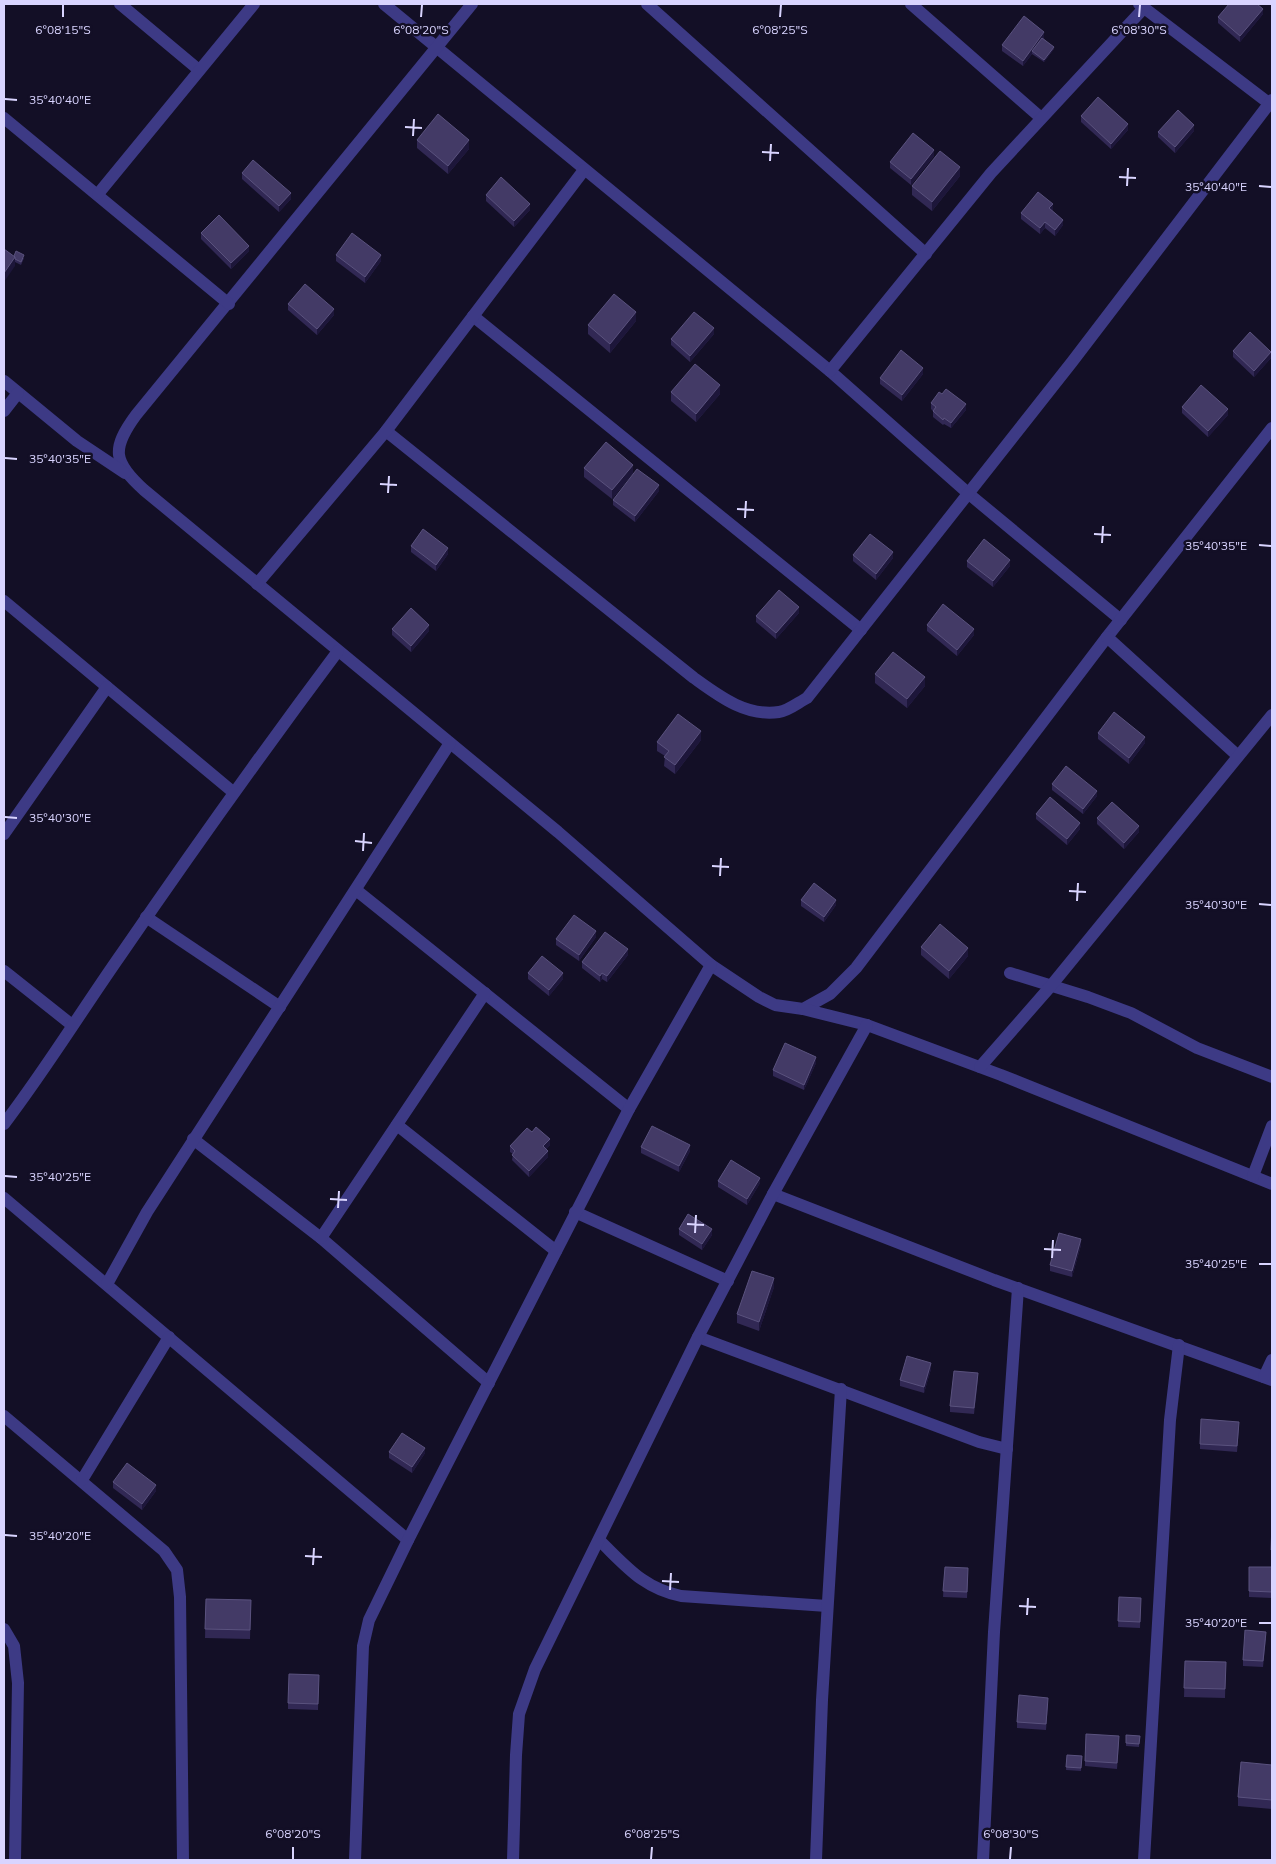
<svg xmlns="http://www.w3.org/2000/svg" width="1276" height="1864" font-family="Mulish,sans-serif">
<rect width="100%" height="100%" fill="#130f26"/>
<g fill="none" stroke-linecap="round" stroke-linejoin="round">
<g stroke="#3d3a85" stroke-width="12">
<polyline points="120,4 199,70"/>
<polyline points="384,4 830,371 969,494 1121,620"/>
<path d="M 472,4 L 136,415 C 111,449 113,462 144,490 L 558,832 L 711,965 L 759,997 L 775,1005 L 803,1009 L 830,994 L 856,968 L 1107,637 L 1272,428"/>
<polyline points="647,4 926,254"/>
<polyline points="911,4 1040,117"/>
<polyline points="1139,4 1270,104"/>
<polyline points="4,118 229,304"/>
<polyline points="98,194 254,4"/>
<polyline points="473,316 861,630"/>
<polyline points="830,371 991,173 1144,8"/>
<polyline points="4,381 77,441 125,473"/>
<polyline points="4,411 18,393"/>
<path d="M 386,431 L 694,678 C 719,696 746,717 779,712 C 788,711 799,702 807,698 L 1072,362 L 1272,100"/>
<polyline points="257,584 386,431 584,170"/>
<polyline points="4,601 233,792"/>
<polyline points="1107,637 1238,756"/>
<polyline points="4,834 107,687"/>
<polyline points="356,890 629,1109"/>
<polyline points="146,917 280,1007"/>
<polyline points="4,971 72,1025"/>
<polyline points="1010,973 1088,997 1131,1013 1197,1048 1272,1077"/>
<polyline points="803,1009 867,1025 1001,1075 1272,1184"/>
<polyline points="980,1067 1050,987 1272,715"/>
<path d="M 4,1124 C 46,1069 82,1010 122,953 C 192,851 264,750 338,651"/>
<polyline points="397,1125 556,1251"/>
<polyline points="193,1139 321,1238 489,1383"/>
<polyline points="1253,1176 1272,1126"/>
<polyline points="773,1194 994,1280 1272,1380"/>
<polyline points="4,1198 408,1540"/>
<polyline points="575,1212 728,1281"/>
<polyline points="321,1238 485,993"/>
<polyline points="107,1284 147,1212 450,743"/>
<polyline points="698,1337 979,1442 1007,1449"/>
<polyline points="1264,1377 1272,1360"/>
<polyline points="4,1416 164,1551 177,1570 180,1597 183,1860"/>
<polyline points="82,1480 169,1337"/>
<path d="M 599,1540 C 627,1567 643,1588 681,1596 L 827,1606"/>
<polyline points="4,1629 14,1646 18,1683 15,1860"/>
<polyline points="355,1860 363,1646 369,1620 408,1540 629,1109 711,965"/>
<polyline points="513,1860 516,1755 519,1714 535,1669 698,1337 773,1194 867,1025"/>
<polyline points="816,1860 822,1700 841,1389"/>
<polyline points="983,1860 994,1632 1018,1288"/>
<polyline points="1144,1860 1170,1420 1179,1345"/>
</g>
</g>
<g fill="#312854">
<polygon points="1263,14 1240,42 1218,23 1218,17"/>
<polygon points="1044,38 1044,39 1054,49 1044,62 1032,54 1023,66 1002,51 1002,45"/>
<polygon points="1081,116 1128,130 1111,149 1081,122"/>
<polygon points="1194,131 1175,153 1158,137 1158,132"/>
<polygon points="417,140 469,149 448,174 417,148"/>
<polygon points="934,156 911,185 890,168 890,162"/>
<polygon points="242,173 291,199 279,212 242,179"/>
<polygon points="960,176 932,211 912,195 912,186"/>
<polygon points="486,195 530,210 514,227 486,201"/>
<polygon points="1053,210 1052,211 1063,225 1055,236 1045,228 1040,234 1021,219 1021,213"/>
<polygon points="201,233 249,251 231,269 201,239"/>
<polygon points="336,255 381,261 365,283 336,261"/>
<polygon points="14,256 24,258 21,265 15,262 15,266"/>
<polygon points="288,304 334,315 317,335 288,310"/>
<polygon points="636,321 610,353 588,334 588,325"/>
<polygon points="714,334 690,362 671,345 671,339"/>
<polygon points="1233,351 1271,358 1254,377 1233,357"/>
<polygon points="923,374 902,401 880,384 880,378"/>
<polygon points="671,392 720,394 696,422 671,401"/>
<polygon points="931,403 966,410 951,428 944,424 943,425 933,417 933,411 931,409"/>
<polygon points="1182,407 1228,415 1208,437 1182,413"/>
<polygon points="584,468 633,473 612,499 584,477"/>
<polygon points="659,491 635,522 613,505 613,500"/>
<polygon points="411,546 448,554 436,571 411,552"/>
<polygon points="853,555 893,558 876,580 853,561"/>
<polygon points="967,561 1010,566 993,587 967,567"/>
<polygon points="799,613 776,639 756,622 756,616"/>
<polygon points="927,625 974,635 957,656 927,631"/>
<polygon points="392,629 429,631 411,652 392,635"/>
<polygon points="875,674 925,686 907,708 875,683"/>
<polygon points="1098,733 1145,743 1129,764 1098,739"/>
<polygon points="701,740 675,774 664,766 665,756 657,751 657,742"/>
<polygon points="1052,784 1097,796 1083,814 1052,790"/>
<polygon points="1036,814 1080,829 1067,845 1036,819"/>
<polygon points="1097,818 1139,832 1124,849 1097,824"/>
<polygon points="801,900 836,905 824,922 801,906"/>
<polygon points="596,937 579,961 556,945 556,939"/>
<polygon points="921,947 968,956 949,979 921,955"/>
<polygon points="628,955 607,982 602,979 600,982 582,968 582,962"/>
<polygon points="528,973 563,979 549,996 528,979"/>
<polygon points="816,1063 804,1090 773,1076 773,1070"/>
<polygon points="532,1132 550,1145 546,1149 548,1157 529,1177 512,1160 513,1154 510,1152 510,1146"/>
<polygon points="641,1147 690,1151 679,1172 641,1153"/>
<polygon points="718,1181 760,1183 747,1205 718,1187"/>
<polygon points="679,1229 712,1235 702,1250 679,1235"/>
<polygon points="1081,1245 1072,1277 1050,1271 1050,1265"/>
<polygon points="774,1287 759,1331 737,1323 737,1314"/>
<polygon points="931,1369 924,1393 900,1386 900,1380"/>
<polygon points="978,1379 974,1414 950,1412 950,1406"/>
<polygon points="1239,1428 1237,1452 1200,1449 1200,1444"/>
<polygon points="389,1452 425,1453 412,1473 389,1458"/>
<polygon points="113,1482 156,1491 142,1510 113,1488"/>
<polygon points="945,1567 968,1574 967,1598 943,1597"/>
<polygon points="1249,1567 1272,1567 1272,1598 1249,1597"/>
<polygon points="1119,1597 1141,1598 1140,1628 1118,1627"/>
<polygon points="206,1599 251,1600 250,1639 205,1638"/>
<polygon points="1266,1638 1263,1667 1243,1666 1243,1660"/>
<polygon points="1185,1661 1226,1662 1225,1698 1184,1697"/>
<polygon points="319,1675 318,1710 288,1709 288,1703"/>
<polygon points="1048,1704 1046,1730 1017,1728 1017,1722"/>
<polygon points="1126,1735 1140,1736 1139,1747 1126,1746"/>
<polygon points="1119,1742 1117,1769 1085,1766 1085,1761"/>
<polygon points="1067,1755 1082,1756 1081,1771 1066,1770"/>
<polygon points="1272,1765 1272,1809 1238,1806 1238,1797"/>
</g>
<g fill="#1d163a">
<polygon points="1263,9 1263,14 1240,42 1240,36"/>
<polygon points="1044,32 1044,38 1034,52 1032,51 1032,54 1023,66 1023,61"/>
<polygon points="1054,47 1054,49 1044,62 1044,60"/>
<polygon points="1128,124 1128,130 1111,149 1111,144"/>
<polygon points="1194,125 1194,131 1175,153 1175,147"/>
<polygon points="469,140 469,149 448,174 448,166"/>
<polygon points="934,150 934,156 911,185 911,179"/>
<polygon points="960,167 960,176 932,211 932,202"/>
<polygon points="291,193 291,199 279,212 279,206"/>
<polygon points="530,204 530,210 514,227 514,221"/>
<polygon points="1053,204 1053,210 1049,214 1049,208"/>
<polygon points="1063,220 1063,225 1055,236 1055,230"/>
<polygon points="1045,222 1045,228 1040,234 1040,228"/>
<polygon points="249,246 249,251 231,269 231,263"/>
<polygon points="381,255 381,261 365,283 365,277"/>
<polygon points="15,257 15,266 4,282 4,273"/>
<polygon points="334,309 334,315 317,335 317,329"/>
<polygon points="636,312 636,321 610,353 610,344"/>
<polygon points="714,328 714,334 690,362 690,356"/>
<polygon points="1271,352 1271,358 1254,377 1254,371"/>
<polygon points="923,368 923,374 902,401 902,395"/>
<polygon points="720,385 720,394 696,422 696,414"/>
<polygon points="966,404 966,410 951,428 951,423"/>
<polygon points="1228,409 1228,415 1208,437 1208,431"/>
<polygon points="633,465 633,473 612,499 612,490"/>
<polygon points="659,485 659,491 635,522 635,516"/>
<polygon points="448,548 448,554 436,571 436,565"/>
<polygon points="893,552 893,558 876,580 876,574"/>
<polygon points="1010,560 1010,566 993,587 993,581"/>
<polygon points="799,607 799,613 776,639 776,633"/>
<polygon points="429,625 429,631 411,652 411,646"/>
<polygon points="974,629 974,635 957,656 957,650"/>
<polygon points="925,677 925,686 907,708 907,699"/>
<polygon points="701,731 701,740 675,774 675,765"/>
<polygon points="1145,737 1145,743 1129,764 1129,758"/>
<polygon points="1097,791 1097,796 1083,814 1083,809"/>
<polygon points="1080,823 1080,829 1067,845 1067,839"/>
<polygon points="1139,826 1139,832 1124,849 1124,843"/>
<polygon points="836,900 836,905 824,922 824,917"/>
<polygon points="596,931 596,937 579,961 579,955"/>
<polygon points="968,948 968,956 949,979 949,971"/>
<polygon points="628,949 628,955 607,982 607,976"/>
<polygon points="563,973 563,979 549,996 549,990"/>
<polygon points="602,973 602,979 600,982 600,976"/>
<polygon points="816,1057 816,1063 804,1090 804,1085"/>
<polygon points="550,1139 550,1145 543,1152 543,1146"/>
<polygon points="690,1145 690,1151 679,1172 679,1166"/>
<polygon points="548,1151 548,1157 529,1177 529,1171"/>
<polygon points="760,1178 760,1183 747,1205 747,1199"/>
<polygon points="712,1229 712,1235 702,1250 702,1244"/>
<polygon points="1081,1239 1081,1245 1072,1277 1072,1271"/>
<polygon points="774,1278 774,1287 759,1331 759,1322"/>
<polygon points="931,1363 931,1369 924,1393 924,1387"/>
<polygon points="425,1448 425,1453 412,1473 412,1467"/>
<polygon points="156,1485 156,1491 142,1510 142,1504"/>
</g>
<g fill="#433a66" stroke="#5a527e">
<polygon points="1229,4 1257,4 1263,9 1240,36 1218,17"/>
<polygon points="1024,16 1044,32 1023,61 1002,45"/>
<polygon points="1042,38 1054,47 1044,60 1032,51"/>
<polygon points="1098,97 1128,124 1111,144 1081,116"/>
<polygon points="1178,110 1194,125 1175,147 1158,132"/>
<polygon points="438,114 469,140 448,166 417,140"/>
<polygon points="913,133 934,150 911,179 890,162"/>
<polygon points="940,151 960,167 932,202 912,186"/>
<polygon points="253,160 291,193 279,206 242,173"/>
<polygon points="501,177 530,204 514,221 486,195"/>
<polygon points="1038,192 1053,204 1049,208 1063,220 1055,230 1045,222 1040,228 1021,213"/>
<polygon points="219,215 249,246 231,263 201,233"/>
<polygon points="352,233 381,255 365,277 336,255"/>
<polygon points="4,249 15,257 4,273"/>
<polygon points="16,251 24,255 21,262 15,259 15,257 14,256"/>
<polygon points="305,284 334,309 317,329 288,304"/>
<polygon points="614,294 636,312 610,344 588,325"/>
<polygon points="694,312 714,328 690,356 671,339"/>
<polygon points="1250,332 1271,352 1254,371 1233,351"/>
<polygon points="901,350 923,368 902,395 880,378"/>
<polygon points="695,364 720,385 696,414 671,392"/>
<polygon points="1201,385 1228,409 1208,431 1182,407"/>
<polygon points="946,389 966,404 951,423 944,418 943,420 933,411 936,407 931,403 939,392 942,394"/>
<polygon points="606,442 633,465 612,490 584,468"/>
<polygon points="637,469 659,485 635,516 613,500"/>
<polygon points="423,529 448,548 436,565 411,546"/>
<polygon points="870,534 893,552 876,574 853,555"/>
<polygon points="984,539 1010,560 993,581 967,561"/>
<polygon points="779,590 799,607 776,633 756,616"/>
<polygon points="943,604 974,629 957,650 927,625"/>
<polygon points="411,608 429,625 411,646 392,629"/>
<polygon points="893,652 925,677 907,699 875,674"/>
<polygon points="1114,712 1145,737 1129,758 1098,733"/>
<polygon points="678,714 701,731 675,765 664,757 669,751 657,742"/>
<polygon points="1066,766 1097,791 1083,809 1052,784"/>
<polygon points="1050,797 1080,823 1067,839 1036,814"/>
<polygon points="1112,802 1139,826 1124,843 1097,818"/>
<polygon points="814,883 836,900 824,917 801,900"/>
<polygon points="574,915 596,931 579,955 556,939"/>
<polygon points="940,924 968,948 949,971 921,947"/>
<polygon points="605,932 628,949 607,976 602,973 600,976 582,962"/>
<polygon points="542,956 563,973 549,990 528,973"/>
<polygon points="785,1043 816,1057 804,1085 773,1070"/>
<polygon points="652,1126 690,1145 679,1166 641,1147"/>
<polygon points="536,1127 550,1139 543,1146 548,1151 529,1171 512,1155 515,1151 510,1146 527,1128 532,1132"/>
<polygon points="731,1160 760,1178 747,1199 718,1181"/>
<polygon points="688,1214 712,1229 702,1244 679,1229"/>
<polygon points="1059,1233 1081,1239 1072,1271 1050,1265"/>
<polygon points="752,1271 774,1278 759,1322 737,1314"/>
<polygon points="907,1356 931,1363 924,1387 900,1380"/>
<polygon points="954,1371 978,1373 974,1408 950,1406"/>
<polygon points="1201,1419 1239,1422 1237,1446 1200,1444"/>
<polygon points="402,1433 425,1448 412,1467 389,1452"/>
<polygon points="127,1463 156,1485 142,1504 113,1482"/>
<polygon points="1272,1523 1272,1550 1271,1550"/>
<polygon points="945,1567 968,1568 967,1592 943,1591"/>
<polygon points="1249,1567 1272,1567 1272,1592 1249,1591"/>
<polygon points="1119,1597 1141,1598 1140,1622 1118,1621"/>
<polygon points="206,1599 251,1600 250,1630 205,1629"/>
<polygon points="1245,1630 1266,1632 1263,1661 1243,1660"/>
<polygon points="1185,1661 1226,1662 1225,1689 1184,1688"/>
<polygon points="289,1674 319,1675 318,1704 288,1703"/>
<polygon points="1019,1695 1048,1698 1046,1724 1017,1722"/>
<polygon points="1086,1734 1119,1736 1117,1763 1085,1761"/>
<polygon points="1126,1735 1140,1736 1139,1744 1126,1743"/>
<polygon points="1067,1755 1082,1756 1081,1768 1066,1767"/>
<polygon points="1241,1762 1272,1765 1272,1800 1238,1797"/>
</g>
<path fill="none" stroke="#d9d4ff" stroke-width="2" d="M 63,17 L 63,5M 421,17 L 422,5M 780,17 L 781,5M 1139,17 L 1140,5M 5,99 L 17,100M 405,127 L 422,128M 413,136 L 414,119M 762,152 L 779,153M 770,161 L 771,144M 1119,177 L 1136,178M 1127,186 L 1128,168M 1259,186 L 1271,187M 5,458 L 17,459M 380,484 L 397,485M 388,493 L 389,476M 737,509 L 754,510M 745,518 L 746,501M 1094,534 L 1111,535M 1102,543 L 1103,526M 1259,545 L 1271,546M 5,817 L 17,818M 355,841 L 372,843M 363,851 L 364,833M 712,866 L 729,867M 720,876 L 721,858M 1069,891 L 1086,892M 1077,901 L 1078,883M 1259,904 L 1271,905M 5,1176 L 17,1177M 330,1199 L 347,1200M 338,1208 L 339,1191M 687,1224 L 704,1225M 695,1233 L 696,1215M 1044,1249 L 1061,1250M 1052,1258 L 1053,1240M 1259,1264 L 1271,1264M 5,1535 L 17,1536M 305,1556 L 322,1557M 313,1565 L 314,1548M 662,1581 L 679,1582M 670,1590 L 671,1573M 1019,1606 L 1036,1607M 1027,1615 L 1028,1598M 1259,1623 L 1271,1623M 293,1859 L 293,1847M 651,1859 L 652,1847M 1010,1859 L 1011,1847"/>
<g font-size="12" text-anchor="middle" fill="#d9d4ff" stroke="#130f26" stroke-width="5" stroke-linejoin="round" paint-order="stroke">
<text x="63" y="34">6°08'15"S</text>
<text x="421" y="34">6°08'20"S</text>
<text x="780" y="34">6°08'25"S</text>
<text x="1139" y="34">6°08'30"S</text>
<text x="60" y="104">35°40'40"E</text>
<text x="1216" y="191">35°40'40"E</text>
<text x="60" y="463">35°40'35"E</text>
<text x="1216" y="550">35°40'35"E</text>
<text x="60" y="822">35°40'30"E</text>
<text x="1216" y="909">35°40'30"E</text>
<text x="60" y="1181">35°40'25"E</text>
<text x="1216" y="1268">35°40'25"E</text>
<text x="60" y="1540">35°40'20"E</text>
<text x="1216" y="1627">35°40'20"E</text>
<text x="293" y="1838">6°08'20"S</text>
<text x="652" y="1838">6°08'25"S</text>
<text x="1011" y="1838">6°08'30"S</text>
</g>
<rect width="1276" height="1864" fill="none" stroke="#d9d4ff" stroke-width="10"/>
</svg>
